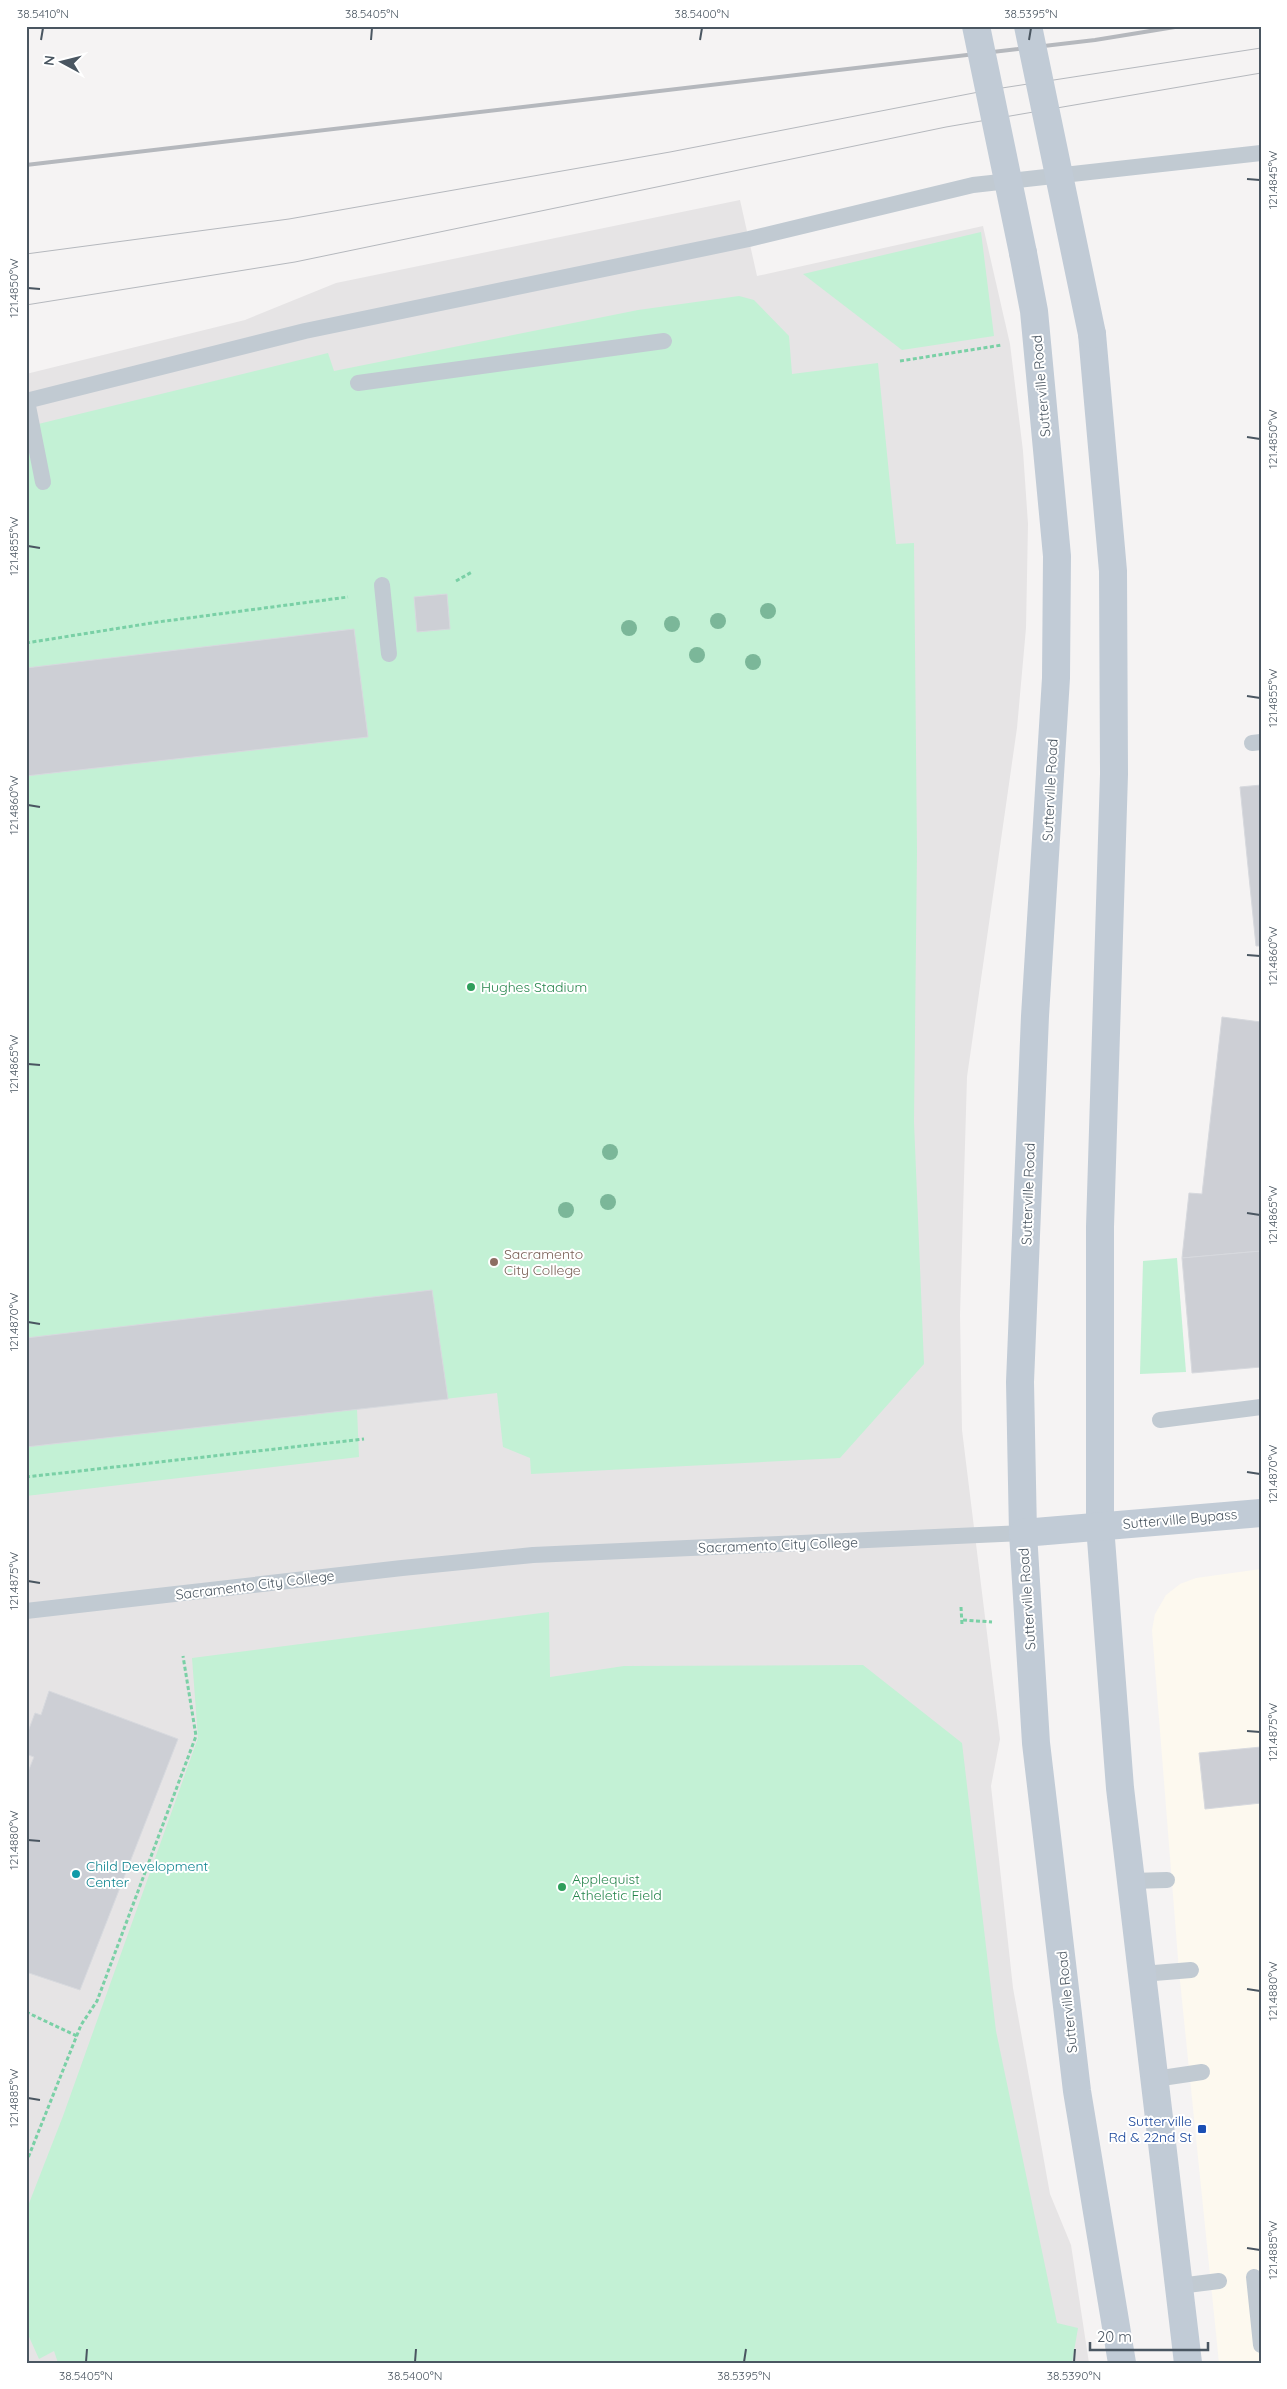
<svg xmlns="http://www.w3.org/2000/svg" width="1287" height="2389" font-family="Quicksand,sans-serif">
<rect width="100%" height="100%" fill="#f5f3f3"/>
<polygon fill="#fdf9ef" points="1261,1569 1261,2363 1219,2363 1179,1971 1152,1630 1155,1614 1166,1595 1180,1584 1196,1578"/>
<polygon fill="#e6e4e5" points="740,200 757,276 983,226 1010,344 1023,451 1028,524 1026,628 1017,728 967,1077 960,1315 962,1430 1000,1739 991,1786 1013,1988 1050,2194 1071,2245 1089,2363 26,2363 26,374 245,320 336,283"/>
<g fill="#c3f1d5">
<polygon points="981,232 994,336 902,350 803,274"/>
<polygon points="739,296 754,300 789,336 792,374 878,363 896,544 914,543 917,851 914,1122 924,1364 840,1458 531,1474 530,1458 503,1447 497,1393 357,1409 359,1457 26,1496 26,427 328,353 334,371 638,310"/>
<polygon points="1177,1258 1186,1372 1140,1374 1143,1261"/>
<polygon points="549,1612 550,1677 624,1666 863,1665 962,1743 996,2031 1057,2323 1078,2328 1072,2363 58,2363 54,2351 39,2359 26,2330 26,2211 63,2116 198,1738 192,1658"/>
</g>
<g fill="#cdcfd5" stroke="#d7d9de">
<polygon points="447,594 450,629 417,632 414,597"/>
<polygon points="354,629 368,737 26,776 26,668"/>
<polygon points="1261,785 1261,946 1256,946 1240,787"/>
<polygon points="1222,1017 1261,1022 1261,1251 1182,1258 1189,1193 1202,1194"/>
<polygon points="1261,1251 1261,1367 1192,1373 1182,1258"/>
<polygon points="432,1290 448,1399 26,1447 26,1338"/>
<polygon points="49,1691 178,1739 80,1990 26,1972 26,1777 34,1757 26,1754 26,1737 35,1713 41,1715"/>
<polygon points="1261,1747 1261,1803 1205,1809 1199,1753"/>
</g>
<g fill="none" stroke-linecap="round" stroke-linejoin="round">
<g stroke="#7ad0a6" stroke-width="3" stroke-dasharray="4 2.5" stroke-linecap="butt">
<polyline points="900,361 1002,345"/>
<polyline points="456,581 472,572"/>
<polyline points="26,643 158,622 348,597"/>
<polyline points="26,1477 364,1439"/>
<polyline points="961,1607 962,1625"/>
<polyline points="963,1620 992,1622"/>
<polyline points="26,2012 77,2036"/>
<polyline points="26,2163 81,2025 97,2001 196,1736 183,1656"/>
</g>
<g stroke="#c1cad2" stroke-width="16">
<polyline points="358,383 664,341"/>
<polyline points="26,401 305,331 749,239 973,185 1261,153"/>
<polyline points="27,401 43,482"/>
<polyline points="382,585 389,654"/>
<polyline points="1252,743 1261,742"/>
<polyline points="1160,1420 1261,1407"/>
<polyline points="26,1611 402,1568 533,1555 1023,1533"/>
<polyline points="1131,1881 1167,1880"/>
<polyline points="1142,1974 1191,1970"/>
<polyline points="1155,2079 1202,2072"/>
<polyline points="1254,2277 1261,2345"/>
<polyline points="1179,2286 1219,2281"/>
</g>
<g stroke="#c1cbd6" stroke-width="28">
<polyline points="1023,253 1034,311 1057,556 1056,678 1035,1016 1020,1382 1023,1533 1036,1743 1077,2091 1122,2363"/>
<polyline points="1092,334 1113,571 1114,774 1100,1227 1100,1526 1120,1788 1188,2363"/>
<polyline points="1023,1533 1261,1513"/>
</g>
<g stroke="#b5b8bd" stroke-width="1">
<polyline points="26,254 289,219 670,152 989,90 1261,48"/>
<polyline points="26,305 295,262 946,127 1261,73"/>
</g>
<polyline stroke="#b5b8bd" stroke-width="4" points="26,165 1095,40 1181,26"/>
<g stroke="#c1cbd6" stroke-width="28">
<polyline points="976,26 1023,253"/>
<polyline points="1028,26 1092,334"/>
</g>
</g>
<g fill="#7bb799">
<circle cx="768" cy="611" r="8"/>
<circle cx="718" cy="621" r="8"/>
<circle cx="672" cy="624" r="8"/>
<circle cx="629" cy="628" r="8"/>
<circle cx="697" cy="655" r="8"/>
<circle cx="753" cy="662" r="8"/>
<circle cx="610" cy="1152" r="8"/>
<circle cx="608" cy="1202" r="8"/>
<circle cx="566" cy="1210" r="8"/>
</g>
<path fill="none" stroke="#4a5661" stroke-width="2" d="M 41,40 L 43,28M 371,40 L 372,28M 700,40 L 702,28M 1029,40 L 1031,28M 1247,179 L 1260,180M 28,288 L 40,289M 1247,437 L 1260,439M 28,546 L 40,548M 1247,696 L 1260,698M 28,805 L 40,807M 1247,955 L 1260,956M 28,1064 L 40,1065M 1247,1213 L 1260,1215M 28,1322 L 40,1324M 1247,1472 L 1260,1474M 28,1581 L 40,1583M 1247,1731 L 1260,1732M 28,1840 L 40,1841M 1247,1989 L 1260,1991M 28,2098 L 40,2100M 1247,2248 L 1260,2250M 86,2362 L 87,2349M 415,2362 L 416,2349M 744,2362 L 746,2349M 1074,2362 L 1075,2349"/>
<g fill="#2e9e5b" stroke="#fff" stroke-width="2">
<circle cx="471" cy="987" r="5"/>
<circle cx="562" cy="1887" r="5"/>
</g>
<circle fill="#8d6e63" stroke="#fff" stroke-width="2" cx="494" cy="1262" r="5"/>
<circle fill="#0f9aa8" stroke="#fff" stroke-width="2" cx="76" cy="1874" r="5"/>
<rect fill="#1a4fb4" stroke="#fff" stroke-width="2" x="1197" y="2124" width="10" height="10" rx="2.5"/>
<g text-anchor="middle" stroke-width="4" stroke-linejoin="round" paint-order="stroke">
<g font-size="14" fill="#4a5661" stroke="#fff">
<text transform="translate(1041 386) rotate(-95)" y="5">Sutterville Road</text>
<text transform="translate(1050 790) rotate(-87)" y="5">Sutterville Road</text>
<text transform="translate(1028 1194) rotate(-88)" y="5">Sutterville Road</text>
<text transform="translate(1180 1519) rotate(-5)" y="5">Sutterville Bypass</text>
<text transform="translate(778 1545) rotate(-2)" y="5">Sacramento City College</text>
<text transform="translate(255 1585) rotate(-7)" y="5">Sacramento City College</text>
<text transform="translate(1027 1599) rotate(-94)" y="5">Sutterville Road</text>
<text transform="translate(1067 2002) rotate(-96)" y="5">Sutterville Road</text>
</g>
<g font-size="14" fill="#27864d" stroke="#fff" text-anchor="start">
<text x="481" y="992">Hughes Stadium</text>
<text x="572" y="1884">Applequist<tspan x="572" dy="16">Atheletic Field</tspan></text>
</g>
<g font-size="14" fill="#785e54" stroke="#fff" text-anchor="start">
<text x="504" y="1259">Sacramento<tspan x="504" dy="16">City College</tspan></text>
</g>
<g font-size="14" fill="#0d838f" stroke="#fff" text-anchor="start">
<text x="86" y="1871">Child Development<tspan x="86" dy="16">Center</tspan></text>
</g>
<g font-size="14" fill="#164399" stroke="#fff" text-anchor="end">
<text x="1192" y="2126">Sutterville<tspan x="1192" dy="16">Rd &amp; 22nd St</tspan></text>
</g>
</g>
<rect width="1287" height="2389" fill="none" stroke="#ffffff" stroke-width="55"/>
<g transform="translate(62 62) rotate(277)" stroke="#ffffff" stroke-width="4" paint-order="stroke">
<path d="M0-4L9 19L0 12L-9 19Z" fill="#4a5661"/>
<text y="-8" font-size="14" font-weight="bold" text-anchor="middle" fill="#4a5661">N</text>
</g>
<path d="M1090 2342v8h118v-8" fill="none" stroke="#4a5661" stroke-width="2.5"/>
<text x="1097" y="2342" font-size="15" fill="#4a5661" stroke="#ffffff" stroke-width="4" paint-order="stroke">20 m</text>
<rect x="28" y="28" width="1232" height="2334" fill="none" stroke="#4a5661" stroke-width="2"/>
<g font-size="12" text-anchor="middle" fill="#4a5661">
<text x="43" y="18">38.5410°N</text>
<text x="372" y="18">38.5405°N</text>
<text x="702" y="18">38.5400°N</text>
<text x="1031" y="18">38.5395°N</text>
<text transform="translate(1273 180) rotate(-90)" y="4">121.4845°W</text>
<text transform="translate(14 288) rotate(-90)" y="4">121.4850°W</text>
<text transform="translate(1273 439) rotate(-90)" y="4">121.4850°W</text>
<text transform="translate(14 546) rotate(-90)" y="4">121.4855°W</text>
<text transform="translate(1273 698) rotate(-90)" y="4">121.4855°W</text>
<text transform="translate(14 805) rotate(-90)" y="4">121.4860°W</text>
<text transform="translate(1273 956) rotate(-90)" y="4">121.4860°W</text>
<text transform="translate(14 1064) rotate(-90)" y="4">121.4865°W</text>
<text transform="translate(1273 1215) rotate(-90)" y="4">121.4865°W</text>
<text transform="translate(14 1322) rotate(-90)" y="4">121.4870°W</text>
<text transform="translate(1273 1474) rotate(-90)" y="4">121.4870°W</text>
<text transform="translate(14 1581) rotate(-90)" y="4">121.4875°W</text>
<text transform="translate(1273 1732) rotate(-90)" y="4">121.4875°W</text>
<text transform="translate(14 1840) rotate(-90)" y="4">121.4880°W</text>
<text transform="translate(1273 1991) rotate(-90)" y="4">121.4880°W</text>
<text transform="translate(14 2098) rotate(-90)" y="4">121.4885°W</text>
<text transform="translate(1273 2250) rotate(-90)" y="4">121.4885°W</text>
<text x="86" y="2380">38.5405°N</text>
<text x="415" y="2380">38.5400°N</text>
<text x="744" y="2380">38.5395°N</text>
<text x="1074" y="2380">38.5390°N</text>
</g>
</svg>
